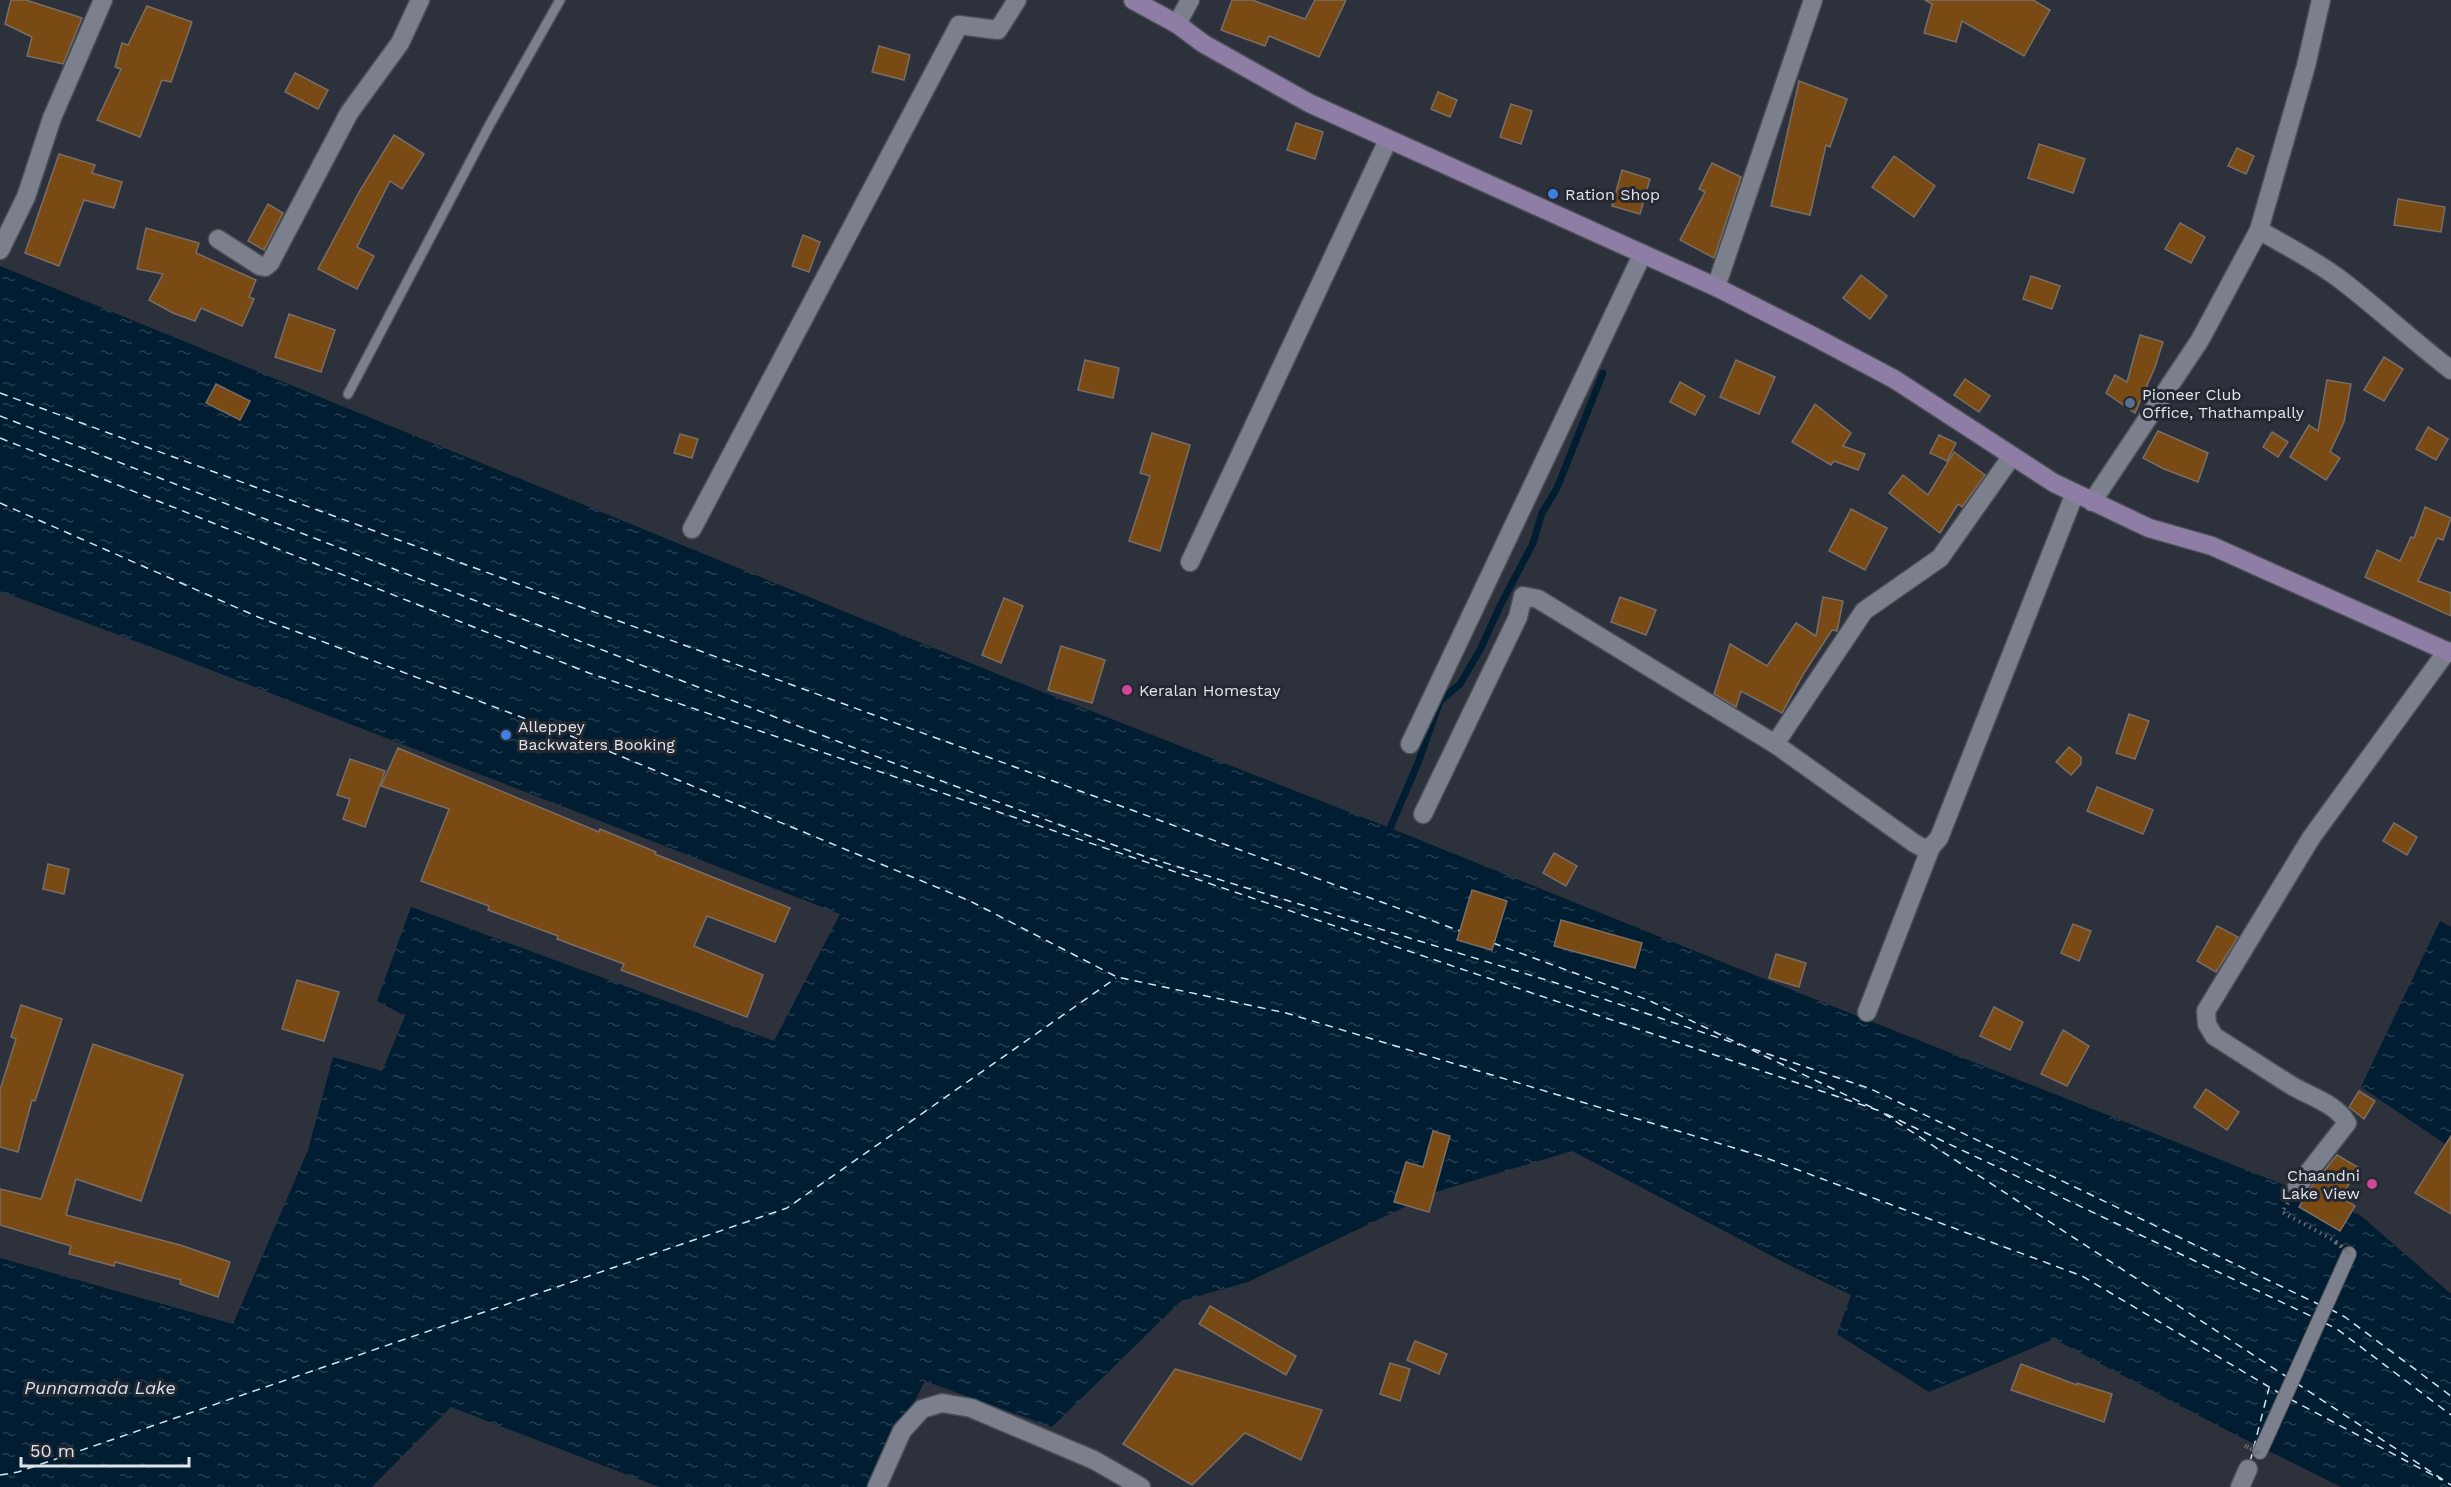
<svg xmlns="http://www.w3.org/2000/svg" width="2451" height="1487" font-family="'Work Sans',sans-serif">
<defs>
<pattern id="water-ripples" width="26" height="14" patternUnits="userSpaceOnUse" patternTransform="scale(1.5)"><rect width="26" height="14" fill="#001d32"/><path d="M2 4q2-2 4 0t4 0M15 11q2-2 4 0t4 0" fill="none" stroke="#253e50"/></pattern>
</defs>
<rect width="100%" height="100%" fill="#2d313b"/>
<g fill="url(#water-ripples)">
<polygon points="0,266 1012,680 1390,828 1802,994 2360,1215 2451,1294 2451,1487 2341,1487 2230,1432 2054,1339 1929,1392 1837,1334 1851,1295 1785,1263 1572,1151 1436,1192 1248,1282 1181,1301 1052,1427 925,1381 871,1487 659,1487 451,1407 372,1487 0,1487 0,1258 233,1324 308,1150 333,1057 382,1071 405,1016 377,1001 411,907 774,1041 840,914 154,648 0,591"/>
<polygon points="2440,921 2451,927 2451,1148 2361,1087"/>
</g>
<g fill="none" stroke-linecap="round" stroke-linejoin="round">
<polyline stroke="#001d32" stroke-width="7" points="1390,828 1418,763 1440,701 1460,684 1480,650 1500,606 1533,543 1542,513 1557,488 1603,373"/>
<g stroke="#d5e5f1" stroke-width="1.5" stroke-dasharray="8 6" stroke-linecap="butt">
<polyline points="0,393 1460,931"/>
<polyline points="0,416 896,764 1146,857 1556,983 1740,1045"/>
<polyline points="0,438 589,673 1880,1111 2287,1377"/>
<polyline points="0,503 258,617 584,741 970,901 1117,977 1286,1013 1761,1156 2082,1276 2281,1394"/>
<polyline points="1493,943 1648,1000 1873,1108"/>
<polyline points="1753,1049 1871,1089 2320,1305"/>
<polyline points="1886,1114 2315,1318"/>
<polyline points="2330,1309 2345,1317 2451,1396"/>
<polyline points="2325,1323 2337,1329 2451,1415"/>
<polyline points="2296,1383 2451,1485"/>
<polyline points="2290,1399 2442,1480"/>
<polyline points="2250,1462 2269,1388"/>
<polyline points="0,1475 18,1472 787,1208 1116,978"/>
</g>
</g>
<g fill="#7a4a15" stroke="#796e66" stroke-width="1.5">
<polygon points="11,0 26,0 82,18 63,64 27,56 32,37 5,24"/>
<polygon points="1232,0 1252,0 1305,19 1315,0 1346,0 1319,57 1269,36 1265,46 1221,30"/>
<polygon points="1925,0 2033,0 2050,10 2024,56 1962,21 1956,42 1924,33 1932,4"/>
<polygon points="147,6 192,22 171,82 162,80 140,137 97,120 121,69 115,67 122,43 128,45"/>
<polygon points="879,46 910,55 904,80 872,72"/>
<polygon points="295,73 328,90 318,109 285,92"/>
<polygon points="1799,81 1847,99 1830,147 1826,145 1810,215 1771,206"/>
<polygon points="1438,92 1457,100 1450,117 1431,109"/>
<polygon points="1511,104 1532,111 1521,144 1500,137"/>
<polygon points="1296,123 1323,132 1315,159 1287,150"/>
<polygon points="394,135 424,154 402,189 390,181 357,247 374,256 357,289 318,269 359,192"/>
<polygon points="2039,144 2085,159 2073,193 2028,178"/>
<polygon points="2237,148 2254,156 2246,174 2228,166"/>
<polygon points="59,154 95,165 92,173 122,182 114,208 84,200 59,266 25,253"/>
<polygon points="1894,156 1935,186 1914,217 1872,187"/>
<polygon points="1712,163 1741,177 1714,258 1680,240 1705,192 1699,189"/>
<polygon points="1622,170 1650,179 1640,214 1612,206"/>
<polygon points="2398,199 2445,207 2441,232 2394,225"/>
<polygon points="268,204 283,213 264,250 248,241"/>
<polygon points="2180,223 2205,237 2191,263 2165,249"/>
<polygon points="146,228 199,243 196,253 256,280 249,297 254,299 242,326 201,308 195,321 173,313 149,300 163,274 137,269"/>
<polygon points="803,235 820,242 809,272 792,266"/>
<polygon points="1861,275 1887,296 1870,319 1843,298"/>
<polygon points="2031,276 2060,286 2052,309 2023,299"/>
<polygon points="289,314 335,330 321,372 275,357"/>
<polygon points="2140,335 2163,342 2155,367 2135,413 2106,393 2115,375 2127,382"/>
<polygon points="2384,357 2403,369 2384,401 2364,390"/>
<polygon points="1085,360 1119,368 1113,398 1078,390"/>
<polygon points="1736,360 1775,377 1759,414 1720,397"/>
<polygon points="1965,379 1990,396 1979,412 1954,395"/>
<polygon points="2327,380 2351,384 2344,422 2330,452 2340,458 2326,480 2290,457 2309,425 2318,431"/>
<polygon points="1680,382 1705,396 1695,415 1670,402"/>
<polygon points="216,384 250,401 240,420 206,403"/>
<polygon points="1815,404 1851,433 1843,446 1865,454 1858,470 1834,461 1831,465 1792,442"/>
<polygon points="2428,427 2448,439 2436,460 2416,449"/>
<polygon points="2158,431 2208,453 2198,482 2164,469 2143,458"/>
<polygon points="2272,432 2288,442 2278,457 2263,447"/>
<polygon points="1152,433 1190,445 1160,551 1129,541 1150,476 1140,473"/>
<polygon points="680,434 698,439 692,458 674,453"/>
<polygon points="1939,435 1956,443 1947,461 1930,453"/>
<polygon points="1954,452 1985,475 1962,507 1958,504 1940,533 1889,493 1903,475 1928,495"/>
<polygon points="2425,507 2451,518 2443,540 2437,538 2418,581 2451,593 2451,616 2365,577 2377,550 2400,561 2411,537 2414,538"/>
<polygon points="1851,509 1887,528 1865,570 1829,551"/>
<polygon points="1620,597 1656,610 1646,635 1611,622"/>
<polygon points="1823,597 1843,601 1837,631 1832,630 1804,673 1782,713 1741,691 1736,707 1714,694 1730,644 1767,666 1796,623 1816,636"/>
<polygon points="1004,598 1023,606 1001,663 982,655"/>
<polygon points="1061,646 1105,660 1092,703 1048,690"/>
<polygon points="2129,714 2149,721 2135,759 2116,753"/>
<polygon points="2069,747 2081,757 2081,764 2071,775 2056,762"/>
<polygon points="398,748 599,832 600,829 656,852 655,854 790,908 775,942 707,916 694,946 763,975 747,1017 621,970 624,964 557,939 558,936 488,910 489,906 421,881 449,809 381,786"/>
<polygon points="350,759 385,771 365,827 343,819 350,799 337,795"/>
<polygon points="2097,787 2153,810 2143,834 2087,811"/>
<polygon points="2394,823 2417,837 2407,855 2383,841"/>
<polygon points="1554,853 1577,866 1566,886 1543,873"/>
<polygon points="48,864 69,869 64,894 43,889"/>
<polygon points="1472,890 1507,901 1492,950 1457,940"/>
<polygon points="1561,920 1642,943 1635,968 1554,946"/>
<polygon points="2073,924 2091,931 2079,961 2061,953"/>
<polygon points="2217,926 2238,937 2216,972 2197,961"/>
<polygon points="1776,954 1806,963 1799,987 1769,978"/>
<polygon points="297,980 339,992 324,1041 282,1029"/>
<polygon points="21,1005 62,1019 35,1101 32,1100 18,1152 0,1147 0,1090 16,1039 11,1037"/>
<polygon points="1994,1007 2023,1022 2010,1050 1980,1036"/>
<polygon points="2063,1030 2089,1046 2067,1086 2041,1074"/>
<polygon points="93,1044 183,1075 141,1201 76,1179 66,1215 180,1245 230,1262 218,1297 180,1284 181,1280 115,1262 114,1266 69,1254 71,1246 0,1225 0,1189 41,1199"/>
<polygon points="2206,1089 2239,1112 2227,1130 2194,1107"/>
<polygon points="2359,1091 2375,1101 2364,1119 2349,1107"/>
<polygon points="1433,1131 1450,1136 1429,1212 1394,1202 1406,1162 1423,1167"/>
<polygon points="2451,1136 2451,1214 2415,1193"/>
<polygon points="2337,1155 2359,1168 2341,1197 2355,1206 2340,1231 2299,1207 2311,1187"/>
<polygon points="1210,1306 1296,1356 1286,1375 1199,1324"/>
<polygon points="1415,1341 1447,1354 1439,1374 1407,1360"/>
<polygon points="1390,1363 1410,1369 1400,1401 1380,1394"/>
<polygon points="2021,1364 2077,1385 2077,1383 2112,1394 2104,1422 2011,1390"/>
<polygon points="1175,1369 1322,1410 1301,1460 1245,1433 1192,1485 1123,1444"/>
</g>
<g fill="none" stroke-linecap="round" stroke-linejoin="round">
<g stroke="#4a4e56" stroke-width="12">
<polyline id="service" points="348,394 490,124 560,0"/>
</g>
<g stroke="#4a4e56" stroke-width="16">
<polyline id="pedestrian" points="2260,1452 2349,1254"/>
</g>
<g stroke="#4a4e56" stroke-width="21">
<g id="minor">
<polyline points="1177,24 1190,0"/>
<path d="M 2259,230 C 2286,246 2315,260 2341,280 C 2379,309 2413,341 2451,370"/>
<polyline points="218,239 260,266 265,267 270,263 349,113 400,43 420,0"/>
<polyline points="0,250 26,197 52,118 103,0"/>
<polyline points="1716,287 1813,0"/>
<polyline points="2092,502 2200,340 2259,230 2306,66 2321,0"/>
<polyline points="692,529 959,25 998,30 1017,0"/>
<polyline points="1190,562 1388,140"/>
<polyline points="1410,744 1642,255"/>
<polyline points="1775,744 1864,611 1940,558 2012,456"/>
<polyline points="1423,814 1518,617 1523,596 1538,599 1775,744 1914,843 1923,848 1931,847 1939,838 2075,493"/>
<polyline points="1867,1012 1931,847"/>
<path d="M 2297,1187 L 2347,1123 C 2336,1103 2308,1096 2289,1084 C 2264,1068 2239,1052 2214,1036 L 2207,1024 L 2206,1011 L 2311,838 L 2447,651"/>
<polyline points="877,1487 902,1431 922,1409 942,1403 971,1408 1094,1460 1141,1487"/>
<polyline points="2240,1487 2248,1469"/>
</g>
</g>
<g stroke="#4a4e56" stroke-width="21">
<polyline id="secondary" points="1133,0 1177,24 1204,44 1309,103 1716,287 1811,335 1894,379 2054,483 2149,528 2212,546 2451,653"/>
</g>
<polyline stroke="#696d75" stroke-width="4" stroke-dasharray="1.5 4.5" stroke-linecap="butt" points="2288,1203 2282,1212 2337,1242"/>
<use href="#service" stroke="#7b808c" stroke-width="9"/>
<use href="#pedestrian" stroke="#7b808c" stroke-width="14"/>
<use href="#minor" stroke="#7b808c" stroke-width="18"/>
<use href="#secondary" stroke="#8e7ea5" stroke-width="18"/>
<g stroke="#696d75" stroke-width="4" stroke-dasharray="1.5 4.5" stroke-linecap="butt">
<polyline points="2349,1254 2350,1251 2336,1243 2349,1252"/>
<polyline points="2259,1453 2244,1445 2259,1454 2260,1452"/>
</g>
</g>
<g fill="#3f7fe0" stroke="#232831" stroke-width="2">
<circle cx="1553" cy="194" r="6"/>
<circle cx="506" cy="735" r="6"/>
</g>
<circle fill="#5c6f8a" stroke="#232831" stroke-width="2" cx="2130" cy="403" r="6"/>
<g fill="#d1479c" stroke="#232831" stroke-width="2">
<circle cx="1127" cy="690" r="6"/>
<circle cx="2372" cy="1184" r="6"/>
</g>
<g text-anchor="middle" stroke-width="6" stroke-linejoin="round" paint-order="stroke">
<g font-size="16" fill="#e1e4ea" stroke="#232831" text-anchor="start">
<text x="1565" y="200">Ration Shop</text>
<text x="2142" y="400">Pioneer Club<tspan x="2142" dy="18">Office, Thathampally</tspan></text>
<text x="1139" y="696">Keralan Homestay</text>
<text x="518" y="732">Alleppey<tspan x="518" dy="18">Backwaters Booking</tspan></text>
<text x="2360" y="1181" text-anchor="end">Chaandni<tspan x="2360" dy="18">Lake View</tspan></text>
</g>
<g font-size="18" font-style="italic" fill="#d5e5f1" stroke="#232831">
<text x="100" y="1394">Punnamada Lake</text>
</g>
</g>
<path d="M21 1457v9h168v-9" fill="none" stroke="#e1e4ea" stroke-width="3"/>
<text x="30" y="1457" font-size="18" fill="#e1e4ea" stroke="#232831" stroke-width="4.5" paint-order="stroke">50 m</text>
</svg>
